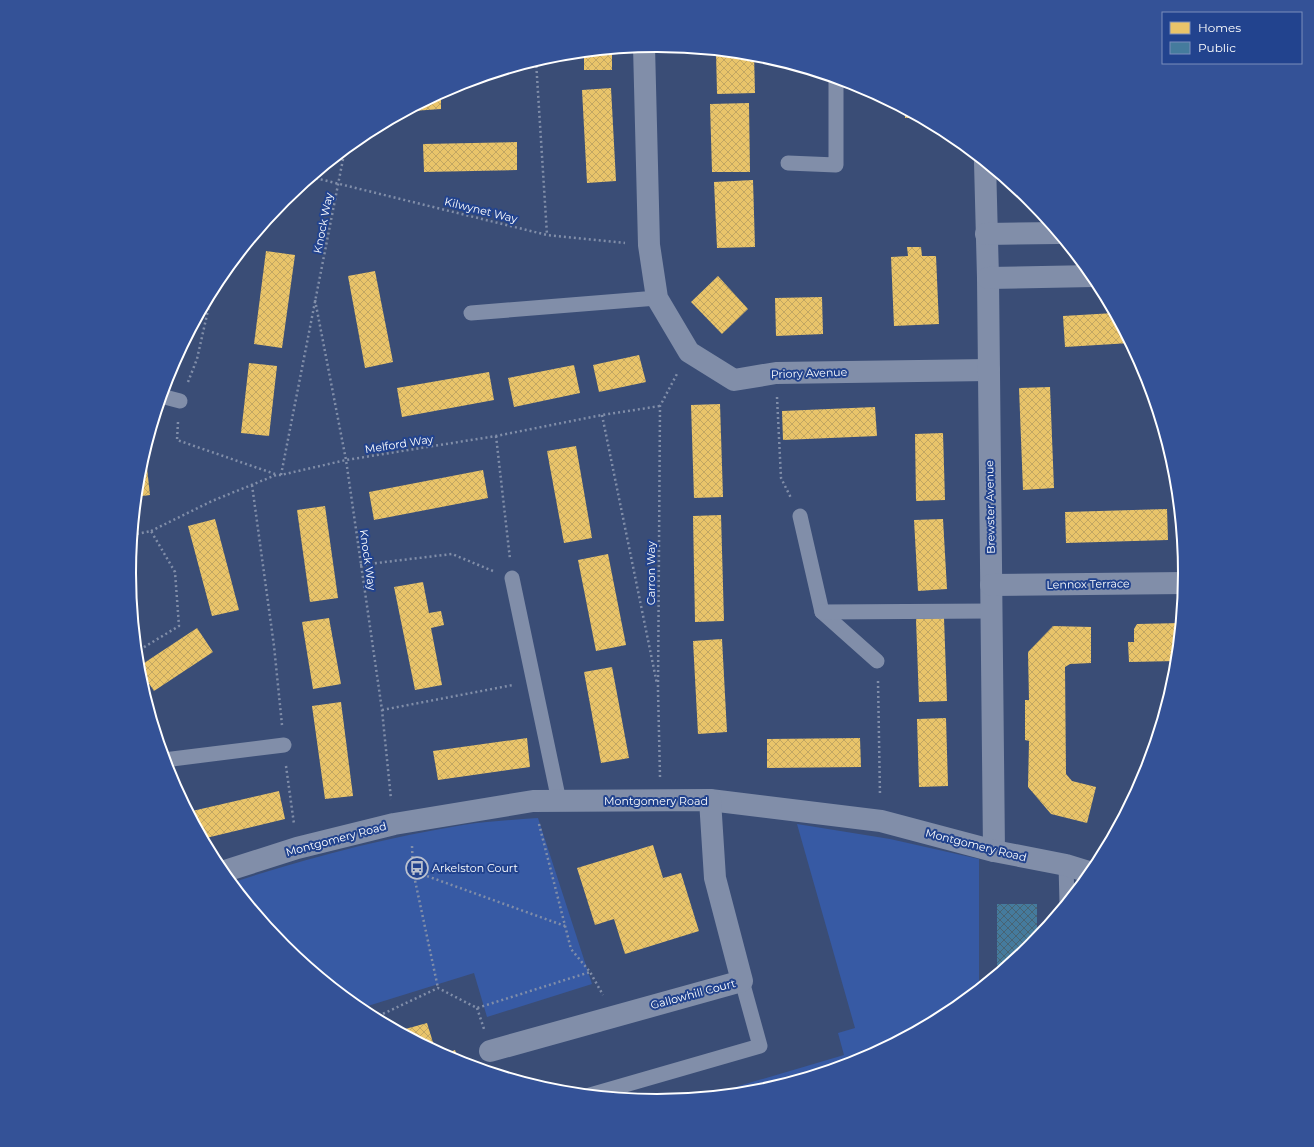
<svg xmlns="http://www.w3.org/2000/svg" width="1314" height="1147" font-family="Montserrat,sans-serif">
<defs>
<pattern id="homes-cross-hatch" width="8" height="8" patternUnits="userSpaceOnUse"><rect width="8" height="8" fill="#e9c46a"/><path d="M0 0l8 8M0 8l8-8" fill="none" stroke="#c2a662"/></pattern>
<pattern id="public-cross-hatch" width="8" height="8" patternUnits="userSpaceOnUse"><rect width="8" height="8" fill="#457b9d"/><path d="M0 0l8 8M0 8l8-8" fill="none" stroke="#486474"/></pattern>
</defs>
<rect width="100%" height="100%" fill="#3a4d76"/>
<g fill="#375aa4">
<path d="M 538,818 L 592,984 L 487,1017 L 474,973 L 358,1009 L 283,947 L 231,883 C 307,858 384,838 463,825 C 488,821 513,820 538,818 Z"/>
<polygon points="797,824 890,839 979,859 979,990 950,1013 859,1062 760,1092 698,1098 844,1055 838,1033 855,1028"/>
</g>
<g fill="url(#homes-cross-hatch)">
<polygon points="612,49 612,70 584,70 584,52"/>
<polygon points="716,51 754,55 755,93 717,94"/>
<polygon points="611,88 616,181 587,183 582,90"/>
<polygon points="441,93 441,109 413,111 413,108"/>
<polygon points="749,103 750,172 712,172 710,104"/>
<polygon points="905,110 921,118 905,118"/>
<polygon points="517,142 517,170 424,172 423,144"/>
<polygon points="753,180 755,247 717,248 714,182"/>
<polygon points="907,247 921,247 922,256 936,256 939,324 894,326 891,257 908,256"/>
<polygon points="266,251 295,255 282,348 254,344"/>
<polygon points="375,271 393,362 365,368 348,276"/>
<polygon points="718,276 748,309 722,334 691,302"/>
<polygon points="822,297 823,334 776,336 775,298"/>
<polygon points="1114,313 1130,343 1065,347 1063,316"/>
<polygon points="639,355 646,382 599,392 593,365"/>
<polygon points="249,363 277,366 269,436 241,433"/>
<polygon points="574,365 580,393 514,407 508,378"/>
<polygon points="489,372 494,400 402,417 397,388"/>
<polygon points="1050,387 1054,488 1023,490 1019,388"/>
<polygon points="720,404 723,497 694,498 691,405"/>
<polygon points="875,407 877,436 783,440 782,411"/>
<polygon points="943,433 945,500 916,501 915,434"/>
<polygon points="576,446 592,538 564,543 547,451"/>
<polygon points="139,468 147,468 150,495 136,497"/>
<polygon points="483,470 488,498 374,520 369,492"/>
<polygon points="325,506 338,598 310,602 297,510"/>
<polygon points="1167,509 1168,540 1066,543 1065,512"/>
<polygon points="721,515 724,621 695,622 693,516"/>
<polygon points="215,519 239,610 212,616 188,526"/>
<polygon points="943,519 947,589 918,591 914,520"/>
<polygon points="608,554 626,645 596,651 578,560"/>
<polygon points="423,582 429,613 441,611 444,625 431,628 442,685 415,690 394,587"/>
<polygon points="329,618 341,684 313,689 302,622"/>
<polygon points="944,618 947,701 919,702 916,619"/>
<polygon points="1181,623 1177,661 1129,662 1128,642 1134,642 1134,629 1137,624"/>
<polygon points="1053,626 1091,627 1091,663 1070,664 1065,667 1066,774 1072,781 1096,787 1087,823 1051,814 1028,787 1029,741 1025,740 1025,700 1029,700 1028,652"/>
<polygon points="197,628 213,652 154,691 138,667"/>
<polygon points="722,639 727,732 698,734 693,641"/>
<polygon points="612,667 629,758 601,763 584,672"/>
<polygon points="341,702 353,796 325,799 312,706"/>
<polygon points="946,718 948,786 919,787 917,719"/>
<polygon points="527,738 530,767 438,780 433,751"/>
<polygon points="860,738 861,767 767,768 767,739"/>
<polygon points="1131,789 1137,791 1129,807 1125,806"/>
<polygon points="279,791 285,819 202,839 188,812"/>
<polygon points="653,845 663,878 681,873 699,931 625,954 614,919 595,925 577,868"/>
<polygon points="427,1023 436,1052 398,1031"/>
<polygon points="455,1050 459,1063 441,1055"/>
</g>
<polygon fill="url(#public-cross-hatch)" points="997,904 1037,904 1037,939 1031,947 997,975"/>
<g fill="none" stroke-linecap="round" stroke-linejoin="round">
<g stroke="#818ea9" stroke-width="2.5" stroke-dasharray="2 3" stroke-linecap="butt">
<polyline points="536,61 547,235"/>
<polyline points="311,177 547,235 625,243"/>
<polyline points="315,300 346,460 382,710 391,799"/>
<polyline points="188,382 197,359 213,288"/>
<polyline points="777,397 781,478 791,498"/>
<polyline points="602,415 657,684"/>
<polyline points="178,422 177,440 275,474"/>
<polyline points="496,436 510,559"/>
<polyline points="281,475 345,149"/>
<polyline points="252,485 274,646 282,725"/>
<polyline points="151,531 212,501 276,475 281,475 346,460 496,436 602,415 660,406"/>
<polyline points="132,535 151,531 175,572 179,626 136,652"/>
<polyline points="360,565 452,554 493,571"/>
<polyline points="878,681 880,796"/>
<polyline points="382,710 513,685"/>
<polyline points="286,766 294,824"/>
<polyline points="660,777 658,690 660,406 678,372"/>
<polyline points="539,824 571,949 590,972 603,995"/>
<polyline points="412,846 413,871 438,988"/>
<polyline points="413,871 565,926"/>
<polyline points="477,1008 484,1029"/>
<polyline points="374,1018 438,988 477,1008 590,972"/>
<polyline points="502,1072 505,1077"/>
</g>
<g stroke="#818ea9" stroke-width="15">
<polyline points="788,163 836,165 836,78"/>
<polyline points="471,313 657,298"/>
<polyline points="161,396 180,401"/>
<polyline points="800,516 822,612 877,661"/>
<polyline points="512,578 559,801"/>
<polyline points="822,612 991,611"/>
<polyline points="164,760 284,745"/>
<polyline points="1066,865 1067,903"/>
<polyline points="590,1095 760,1046 742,981"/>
</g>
<g stroke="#818ea9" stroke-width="22">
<polyline points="644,46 649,245 657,298 689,352 734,380 776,373 989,370"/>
<polyline points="985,162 988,278 994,851"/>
<polyline points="986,234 1058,233"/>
<polyline points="988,278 1094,276"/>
<polyline points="991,585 1185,583"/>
<polyline points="222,872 297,848 394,824 533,801 710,800 881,821 994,851 1066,865 1092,873"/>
<polyline points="490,1051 742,981 715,878 710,800"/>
</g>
</g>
<defs>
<g id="bus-ring" transform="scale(1.15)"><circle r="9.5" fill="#22438e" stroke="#bac1cf" stroke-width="1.5"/><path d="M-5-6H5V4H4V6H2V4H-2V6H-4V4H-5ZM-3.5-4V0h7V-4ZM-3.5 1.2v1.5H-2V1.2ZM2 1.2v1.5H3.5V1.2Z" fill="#bac1cf"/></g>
</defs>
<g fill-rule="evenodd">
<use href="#bus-ring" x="417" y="868"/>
</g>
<g text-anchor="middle" stroke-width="4" stroke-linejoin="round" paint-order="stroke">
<g font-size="11" fill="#fff" stroke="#22438e">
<text transform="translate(481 210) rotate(14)" y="4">Kilwynet Way</text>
<text transform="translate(323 223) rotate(-79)" y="4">Knock Way</text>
<text transform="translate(809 373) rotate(-2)" y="4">Priory Avenue</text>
<text transform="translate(399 444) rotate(-9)" y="4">Melford Way</text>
<text transform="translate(990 507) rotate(-91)" y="4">Brewster Avenue</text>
<text transform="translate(368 560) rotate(82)" y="4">Knock Way</text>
<text transform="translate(651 573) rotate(-90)" y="4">Carron Way</text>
<text transform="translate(1088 584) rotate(-1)" y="4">Lennox Terrace</text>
<text x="656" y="805">Montgomery Road</text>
<text transform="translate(336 839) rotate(-15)" y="4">Montgomery Road</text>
<text transform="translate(976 845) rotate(14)" y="4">Montgomery Road</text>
<text transform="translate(693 994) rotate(-15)" y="4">Gallowhill Court</text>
</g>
<g font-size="11" fill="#fff" stroke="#22438e" text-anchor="start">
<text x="432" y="872">Arkelston Court</text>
</g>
</g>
<path d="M0 0H1314V1147H0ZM136 573a521 521 0 1 1 1042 0a521 521 0 1 1-1042 0Z" fill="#345297" fill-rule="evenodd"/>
<path fill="none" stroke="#fff" stroke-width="2" d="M136 573a521 521 0 1 1 1042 0a521 521 0 1 1-1042 0Z"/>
<rect x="1162" y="12" width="140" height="52" fill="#22438e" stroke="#7a8ebb"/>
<rect x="1170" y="22" width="20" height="12" fill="#e9c46a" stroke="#7a8ebb"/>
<text x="1198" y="32" font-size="12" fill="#ffffff">Homes</text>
<rect x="1170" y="42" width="20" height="12" fill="#457b9d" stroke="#7a8ebb"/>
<text x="1198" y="52" font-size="12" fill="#ffffff">Public</text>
</svg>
